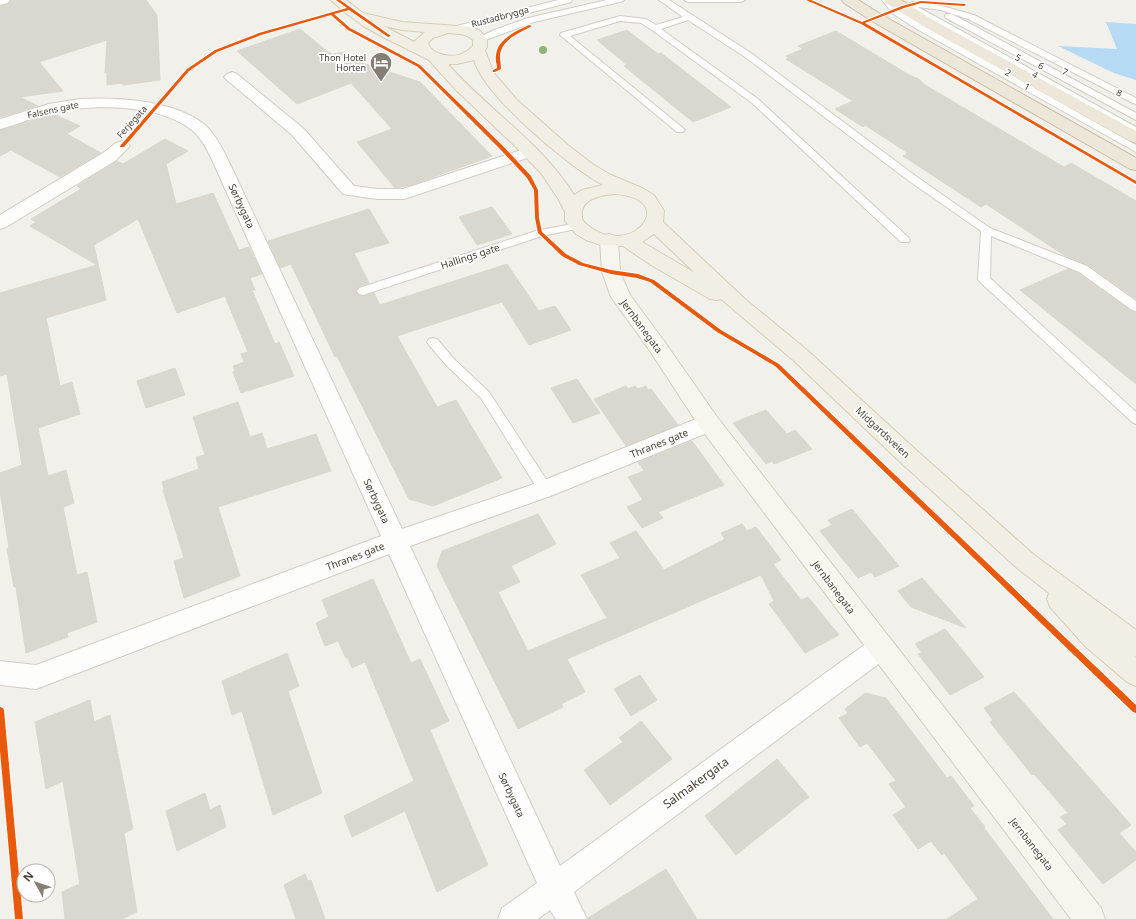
<svg xmlns="http://www.w3.org/2000/svg" width="1136" height="919" font-family="'Noto Sans',sans-serif">
<rect width="100%" height="100%" fill="#f2f0ea"/>
<polygon fill="#b6d9f4" points="1106,22 1136,24 1136,80 1114,73 1058,46 1117,49"/>
<g fill="#dad7d0" stroke="#dad7cf">
<polygon points="11,0 146,0 157,15 160,80 123,85 122,83 107,85 107,72 105,73 107,40 39,62 63,91 20,97 38,106 0,117 0,6 8,4"/>
<polygon points="300,29 328,52 333,54 345,52 356,61 420,82 492,156 411,185 395,188 357,142 392,129 351,83 297,104 237,51"/>
<polygon points="627,30 658,54 661,53 731,107 693,122 624,66 627,65 597,40"/>
<polygon points="836,31 911,76 919,79 925,85 1064,167 1071,163 1136,201 1136,299 1088,265 1067,257 986,204 981,207 903,156 908,153 865,125 863,127 835,109 853,101 786,59 789,58 786,56 803,49 798,46"/>
<polygon points="54,114 80,126 67,134 101,153 60,177 11,150 0,156 0,130"/>
<polygon points="165,139 188,151 166,164 176,204 213,193 239,250 249,247 262,274 250,278 255,290 252,290 275,344 279,342 294,376 241,393 233,372 235,371 233,366 244,362 241,354 248,352 225,296 177,313 138,219 94,245 106,300 46,318 60,386 72,382 80,414 38,428 48,476 66,470 74,503 63,507 77,575 87,572 97,622 67,633 68,637 26,653 16,587 14,587 7,549 9,548 0,491 0,473 22,465 7,374 0,376 0,293 97,265 30,226 36,222 31,219 81,189 77,186 117,161 123,164"/>
<polygon points="492,207 512,234 477,245 459,217"/>
<polygon points="369,209 389,243 354,253 369,283 358,287 356,292 359,295 363,296 374,293 380,305 507,264 539,311 555,306 571,330 529,345 502,302 397,336 437,407 456,400 502,478 433,506 409,499 337,356 335,357 291,264 280,268 268,241"/>
<polygon points="1068,269 1078,273 1131,311 1136,312 1136,384 1020,290"/>
<polygon points="175,368 185,395 146,408 137,381"/>
<polygon points="577,379 600,413 573,423 551,388"/>
<polygon points="626,386 628,389 635,386 638,389 646,386 648,390 651,389 678,425 626,446 594,399"/>
<polygon points="238,402 250,437 262,433 267,449 316,434 331,471 218,507 240,576 184,598 174,561 184,558 163,490 164,489 162,482 199,469 196,457 205,455 193,417"/>
<polygon points="766,410 787,434 795,430 812,449 774,464 772,461 766,464 733,423"/>
<polygon points="692,441 724,485 658,512 663,518 642,528 627,507 643,500 628,477 644,471 638,462"/>
<polygon points="852,509 877,539 899,566 875,577 871,572 858,578 820,531 832,525 828,520"/>
<polygon points="538,514 556,544 511,566 520,582 498,592 528,651 607,618 581,575 620,558 610,543 636,531 664,570 725,539 721,533 742,524 747,531 756,527 781,560 773,564 801,600 808,597 839,635 805,653 769,604 774,601 761,575 567,659 585,692 561,704 563,707 518,729 437,566 442,551"/>
<polygon points="922,578 966,628 911,607 898,591"/>
<polygon points="373,579 411,663 420,659 449,721 430,730 488,865 437,892 405,811 352,837 344,816 414,781 365,662 352,668 348,658 346,658 338,641 325,646 316,623 329,617 322,600"/>
<polygon points="945,629 984,677 950,695 918,654 922,653 915,644"/>
<polygon points="287,653 299,686 288,691 322,793 273,815 242,711 232,715 222,681"/>
<polygon points="640,675 657,700 631,716 614,689"/>
<polygon points="1014,692 1131,825 1119,833 1136,852 1136,860 1103,884 1058,830 1067,824 1060,817 1068,813 1034,774 1032,775 990,722 993,720 984,708"/>
<polygon points="865,693 886,698 947,778 951,776 974,806 970,808 985,827 984,828 1053,919 947,919 978,899 944,853 942,855 931,841 918,849 893,815 906,807 889,784 896,781 867,743 860,747 839,718 848,713 845,709"/>
<polygon points="90,700 94,722 110,715 133,829 124,833 137,912 122,919 65,919 62,892 80,884 63,781 46,789 35,722"/>
<polygon points="641,721 672,759 610,805 584,770 623,742 619,738"/>
<polygon points="777,759 809,797 736,855 705,816"/>
<polygon points="205,793 210,810 220,805 226,827 177,851 166,811"/>
<polygon points="666,869 697,919 588,919 588,918"/>
<polygon points="305,874 308,881 311,880 325,919 296,919 284,885"/>
</g>
<g fill="none" stroke-linecap="round" stroke-linejoin="round">
<g stroke="#d0cdc7" stroke-width="2">
<g id="lane">
<polygon points="558,0 572,0 571,2 456,32 452,29 453,27"/>
<polygon points="607,0 624,0 620,2 534,22 483,41 480,42 476,39 494,30 528,18"/>
<polygon points="659,0 669,0 751,53 917,177 990,228 1087,266 1136,301 1136,311 1132,310 1079,272 991,236 990,278 1136,412 1136,424 1132,422 980,282 978,279 981,231 909,181 745,57 688,20 661,29 758,99 909,238 910,240 909,242 901,242 752,103 652,30 641,23 620,21 570,36 683,128 685,130 683,132 677,132 560,35 561,33 620,16 646,19 656,25 683,17"/>
<polygon points="684,0 745,0 741,2 688,2"/>
<polygon points="882,0 890,0 898,9 921,24 1136,145 1136,152 915,28 892,13"/>
<polygon points="913,2 942,6 974,15 1136,98 1136,104 1133,103 968,19 941,10 918,7 1136,127 1136,134 904,5"/>
<polygon points="946,14 952,14 1136,113 1136,120 946,18 945,16"/>
<polygon points="577,223 582,226 581,228 542,236 363,295 359,294 357,291 359,288 536,231"/>
<polygon points="433,338 437,339 455,360 489,392 550,485 552,489 550,493 545,494 540,493 481,398 447,366 429,345 427,342 429,339"/>
</g>
</g>
<g stroke="#d0cdc7" stroke-width="2">
<g id="street">
<polygon points="0,0 10,0 8,3 0,5"/>
<polygon points="232,72 237,74 304,129 354,186 377,189 403,189 524,149 530,147 536,149 538,152 536,155 404,199 377,199 349,195 343,194 292,135 227,80 224,77 227,74"/>
<path d="M 80,99 C 117,97 173,100 204,124 C 215,134 223,149 229,162 L 402,529 L 537,483 L 701,417 L 709,415 L 717,417 L 720,423 L 717,429 L 553,495 L 410,546 L 560,866 L 871,640 L 880,636 L 889,640 L 893,648 L 889,656 L 574,892 L 587,919 L 556,919 L 550,910 L 538,919 L 498,919 L 502,908 L 537,883 L 389,554 L 36,689 L 0,685 L 0,661 L 36,665 L 381,536 L 213,162 C 208,151 202,139 193,131 C 159,103 91,104 50,113 C 33,117 17,125 0,129 L 0,119 L 49,104 Z"/>
<polygon points="122,141 128,143 130,146 115,161 6,227 0,229 0,215 103,153 116,143"/>
</g>
</g>
<g stroke="#d2cdc0" stroke-width="2">
<polygon id="secondary" points="609,234 615,236 618,240 620,272 630,295 664,341 717,417 1101,908 1105,919 1071,919 701,429 650,351 611,297 602,272 600,240 603,236"/>
</g>
<g stroke="#d6cdb5" stroke-width="2">
<path id="primary" d="M 331,0 L 346,0 L 363,13 L 402,22 L 472,27 L 480,31 L 487,39 L 487,47 L 485,50 L 493,72 L 517,100 L 569,146 L 594,165 L 611,175 L 642,188 L 654,195 L 664,211 L 663,222 L 746,300 L 807,350 L 915,449 L 1033,554 L 1136,630 L 1136,657 L 1133,655 L 1136,658 L 1136,686 L 1127,682 L 1086,647 L 1050,607 L 1047,599 L 1049,593 L 1017,568 L 899,461 L 793,360 L 721,299 L 717,300 L 710,299 L 651,265 L 623,246 L 601,245 L 586,240 L 576,234 L 565,221 L 565,212 L 559,200 L 541,173 L 515,146 L 457,91 L 429,60 L 385,38 L 363,26 L 343,11 ZM 384,26 L 402,30 L 425,32 L 414,42 ZM 448,33 C 457,34 466,33 473,40 L 473,46 C 470,48 468,51 465,52 C 455,59 432,56 428,43 L 433,38 ZM 474,60 C 484,96 569,167 603,185 L 582,190 L 574,195 C 542,143 488,110 448,64 L 457,64 ZM 615,194 C 684,199 627,265 583,221 C 576,200 600,195 615,194 ZM 654,234 L 695,273 L 642,242 Z"/>
</g>
<g stroke="#ccbea2" stroke-width="2">
<g id="highway">
<polygon points="842,0 858,0 882,15 1136,158 1136,170 1130,169 872,21 844,3"/>
<polygon points="884,0 901,0 933,20 1136,131 1136,143 1130,141 923,26 886,3"/>
</g>
</g>
<use href="#lane" fill="#fdfdfc" fill-rule="evenodd"/>
<use href="#street" fill="#fdfdfc" fill-rule="evenodd"/>
<use href="#secondary" fill="#f7f5ee" fill-rule="evenodd"/>
<use href="#primary" fill="#f1eee4" fill-rule="evenodd"/>
<use href="#highway" fill="#ece7d9" fill-rule="evenodd"/>
<g stroke="#fff" stroke-width="2">
<g id="cycleway">
<polygon points="336,0 340,0 391,36 388,37 349,10 334,14 350,28 420,65 504,147 531,176 538,190 539,218 542,232 566,254 583,263 611,270 638,274 654,280 721,330 779,364 1136,705 1136,713 1133,712 775,366 717,332 650,282 637,278 611,274 579,265 562,256 538,233 535,218 534,190 527,178 500,149 418,67 348,30 331,15 261,35 217,52 189,71 124,147 120,147 120,146 187,69 215,50 259,33 347,8"/>
<polygon points="806,0 811,0 862,22 902,6 921,1 965,4 966,5 964,6 921,3 904,8 865,23 1136,181 1136,184 861,24"/>
<path d="M 529,25 L 532,26 C 520,33 501,39 500,56 C 500,60 501,65 501,69 L 495,72 L 493,72 L 493,70 L 497,68 C 497,64 495,60 496,55 C 498,39 516,31 529,25 Z"/>
<polygon points="0,707 3,708 4,710 23,919 15,919 0,751"/>
</g>
</g>
<use href="#cycleway" fill="#e8590c" fill-rule="evenodd"/>
</g>
<circle fill="#91b37b" cx="543" cy="50" r="4"/>
<defs>
<g id="hotel-pin" transform="scale(1.15)"><path d="M0 17L-7.5 6A9.5 9.5 0 1 1 7.5 6Z" fill="#847e74" stroke="#fff"/><path d="M-6-4.5h1.5V1H6V5H4.5V3h-9V5H-6ZM-4 0a1.8 1.8 0 1 1 3.6 0ZM.5 0V-2.5h3Q6-2.5 6 0Z" fill="#fff"/></g>
</defs>
<g fill-rule="evenodd">
<use href="#hotel-pin" x="381" y="63"/>
</g>
<g text-anchor="middle" stroke-width="3.5" stroke-linejoin="round" paint-order="stroke">
<g font-size="9" fill="#484134" stroke="#fff">
<text transform="translate(500 17) rotate(-15)" y="3">Rustadbrygga</text>
<text transform="translate(1018 58) rotate(29)" y="3">5</text>
<text transform="translate(1041 66) rotate(28)" y="3">6</text>
<text transform="translate(1065 72) rotate(28)" y="3">7</text>
<text transform="translate(1008 73) rotate(29)" y="3">2</text>
<text transform="translate(1035 75) rotate(29)" y="3">4</text>
<text transform="translate(1027 87) rotate(29)" y="3">1</text>
<text transform="translate(1119 93) rotate(25)" y="3">8</text>
<text transform="translate(53 110) rotate(-12)" y="3">Falsens gate</text>
<text transform="translate(132 122) rotate(-48)" y="3">Ferjegata</text>
</g>
<g font-size="9" fill="#484134" stroke="#fff" text-anchor="end">
<text x="366" y="61">Thon Hotel<tspan x="366" dy="10">Horten</tspan></text>
</g>
<g font-size="10" fill="#484134" stroke="#fff">
<text transform="translate(242 206) rotate(65)" y="4">Sørbygata</text>
<text transform="translate(470 256) rotate(-18)" y="4">Hallings gate</text>
<text transform="translate(642 326) rotate(54)" y="4">Jernbanegata</text>
<text transform="translate(883 432) rotate(43)" y="4">Midgardsveien</text>
<text transform="translate(659 443) rotate(-22)" y="4">Thranes gate</text>
<text transform="translate(377 501) rotate(65)" y="4">Sørbygata</text>
<text transform="translate(355 556) rotate(-21)" y="4">Thranes gate</text>
<text transform="translate(834 587) rotate(53)" y="4">Jernbanegata</text>
<text transform="translate(512 795) rotate(65)" y="4">Sørbygata</text>
<text transform="translate(1032 844) rotate(52)" y="4">Jernbanegata</text>
</g>
<g font-size="12" fill="#484134" stroke="#fff">
<text transform="translate(696 783) rotate(-36)" y="4">Salmakergata</text>
</g>
</g>
<g transform="translate(36 883) rotate(310)"><circle r="19" fill="#ffffff" stroke="#b6b3ae"/>
<path d="M0-3L7 15L0 10L-7 15Z" fill="#847e74"/>
<text y="-6" font-size="11" font-weight="bold" text-anchor="middle" fill="#484134">N</text>
</g>
</svg>
